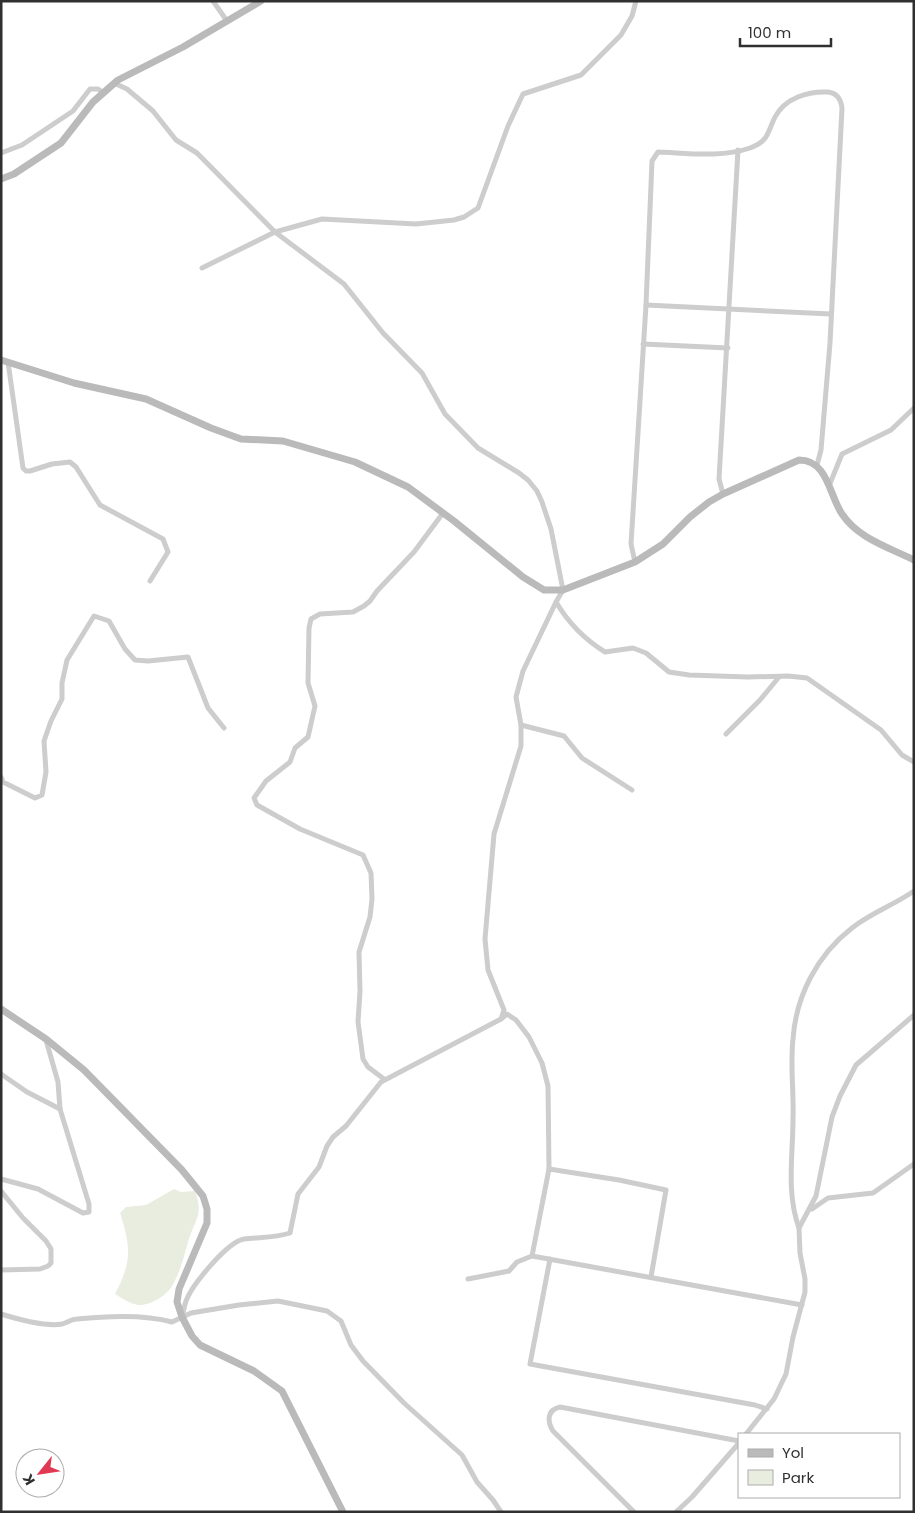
<svg xmlns="http://www.w3.org/2000/svg" width="915" height="1513" font-family="Poppins,sans-serif">
<rect width="100%" height="100%" fill="#fff"/>
<path fill="#e8eddf" d="M 174,1189 L 181,1192 L 195,1191 C 204,1216 195,1218 188,1242 C 184,1256 180,1273 172,1286 C 167,1295 151,1305 140,1305 C 131,1305 122,1298 115,1294 C 132,1262 131,1247 120,1213 L 126,1207 L 146,1205 Z"/>
<g fill="none" stroke-linecap="round" stroke-linejoin="round">
<g stroke="#cdcdcd" stroke-width="5">
<polyline points="213,1 227,21"/>
<path d="M 114,83 L 127,89 L 153,111 L 176,140 L 197,153 L 275,232 L 344,284 L 383,333 L 422,373 L 445,414 L 478,448 L 519,473 L 528,480 L 537,491 L 542,502 L 551,529 L 563,590 L 556,602 C 569,624 584,639 605,652 L 633,648 L 646,653 L 669,672 L 689,675 L 748,677 L 788,676 L 807,678 L 881,730 L 902,755 L 914,762"/>
<polyline points="1,153 22,145 73,111 90,89 98,89 104,93"/>
<polyline points="202,268 275,232 322,219 416,224 454,220 464,217 478,208 508,126 523,94 581,75 621,35 632,16 636,1"/>
<polyline points="646,305 831,314"/>
<polyline points="643,344 728,348"/>
<polyline points="8,362 23,468 26,471 30,471 52,464 70,462 76,467 100,505 163,539 168,552 150,581"/>
<polyline points="829,486 842,454 891,430 914,408"/>
<polyline points="723,494 719,479 738,150"/>
<path d="M 635,562 L 631,544 L 646,305 L 652,161 L 658,152 C 687,153 721,158 750,148 C 769,141 767,133 775,117 C 785,98 808,91 828,92 C 837,93 841,100 842,108 L 830,343 L 821,450 L 817,465"/>
<polyline points="521,725 564,736 582,758 632,790"/>
<polyline points="726,734 760,700 779,677"/>
<polyline points="1,777 3,782 35,798 42,795 46,772 44,741 51,721 62,699 62,683 67,660 94,616 109,621 125,649 135,660 148,661 188,657 208,708 224,728"/>
<polyline points="1,1074 27,1092 60,1109"/>
<polyline points="384,1079 368,1067 363,1059 358,1022 360,991 359,952 370,917 372,899 371,873 363,855 300,829 257,805 254,798 266,781 290,762 295,748 308,737 315,706 308,683 309,628 311,619 320,614 353,612 364,606 370,601 377,591 414,552 443,513"/>
<polyline points="549,1169 619,1180 666,1190 651,1277"/>
<polyline points="1,1179 38,1189 83,1213 89,1212 89,1204 60,1109 58,1082 46,1040"/>
<polyline points="1,1191 23,1218 46,1241 51,1249 51,1263 48,1266 40,1269 1,1270"/>
<polyline points="812,1209 828,1198 873,1193 914,1164"/>
<path d="M 799,1228 C 786,1192 793,1156 793,1119 C 794,1092 790,1066 793,1039 C 796,996 817,955 852,928 C 871,913 894,905 914,891"/>
<polyline points="532,1256 802,1305"/>
<polyline points="550,1259 530,1364 755,1405 767,1409"/>
<polyline points="468,1279 509,1271 517,1262 532,1256 549,1169 548,1086 542,1063 529,1037 516,1020 507,1014 501,1019"/>
<path d="M 1,1314 C 17,1319 45,1327 62,1324 C 67,1323 71,1319 77,1319 C 106,1316 144,1314 172,1322 L 191,1313 L 239,1305 L 278,1301 L 327,1311 L 341,1321 L 351,1345 L 363,1361 L 404,1403 L 462,1455 L 477,1482 L 493,1500 L 501,1512"/>
<path d="M 182,1316 C 184,1311 184,1306 186,1301 C 192,1285 227,1242 244,1239 C 260,1237 275,1238 290,1233 L 298,1194 L 319,1167 L 327,1146 L 333,1137 L 346,1126 L 381,1082 L 501,1019 L 504,1010 L 488,970 L 485,939 L 494,834 L 521,746 L 521,725 L 516,697 L 523,671 L 556,602"/>
<polyline points="746,1434 774,1399 786,1374 793,1337 805,1292 805,1279 800,1253 799,1228 816,1196 832,1117 840,1096 856,1065 914,1015"/>
<path d="M 634,1512 L 553,1431 C 547,1421 547,1410 560,1407 L 739,1441"/>
<polyline points="676,1512 692,1497 739,1443"/>
</g>
<g stroke="#bababa" stroke-width="7">
<polyline points="1,179 14,174 61,143 93,102 118,80 183,47 261,1"/>
<path d="M 1,360 L 74,383 L 146,399 L 211,428 L 241,439 L 283,441 L 355,462 L 408,487 L 454,521 L 523,577 L 544,590 L 563,590 L 635,562 L 663,544 L 690,517 L 709,502 L 723,494 L 799,460 C 828,460 829,495 842,514 C 859,539 888,547 914,560"/>
<polyline points="1,1009 46,1039 84,1070 182,1170 203,1196 207,1209 207,1223 179,1289 177,1302 182,1317 192,1336 200,1345 254,1371 282,1391 343,1512"/>
</g>
</g>
<rect width="915" height="1513" fill="none" stroke="#303030" stroke-width="5"/>
<rect x="738" y="1433" width="162" height="65" fill="#ffffff" stroke="#acacac"/>
<rect x="748" y="1449" width="25" height="8" fill="#bababa" stroke="#acacac"/>
<text x="782" y="1458" font-size="15" fill="#303030">Yol</text>
<rect x="748" y="1470" width="25" height="15" fill="#e8eddf" stroke="#acacac"/>
<text x="782" y="1483" font-size="15" fill="#303030">Park</text>
<g transform="translate(40 1473) rotate(240)"><circle r="24" fill="#ffffff" stroke="#acacac"/>
<path d="M0-4L9 19L0 12L-9 19Z" fill="#e13953"/>
<text y="-8" font-size="14" font-weight="bold" text-anchor="middle" fill="#303030">K</text>
</g>
<path d="M740 38v8h91v-8" fill="none" stroke="#303030" stroke-width="2.5"/>
<text x="748" y="38" font-size="15" fill="#303030" stroke="#ffffff" stroke-width="4" paint-order="stroke">100 m</text>
</svg>
